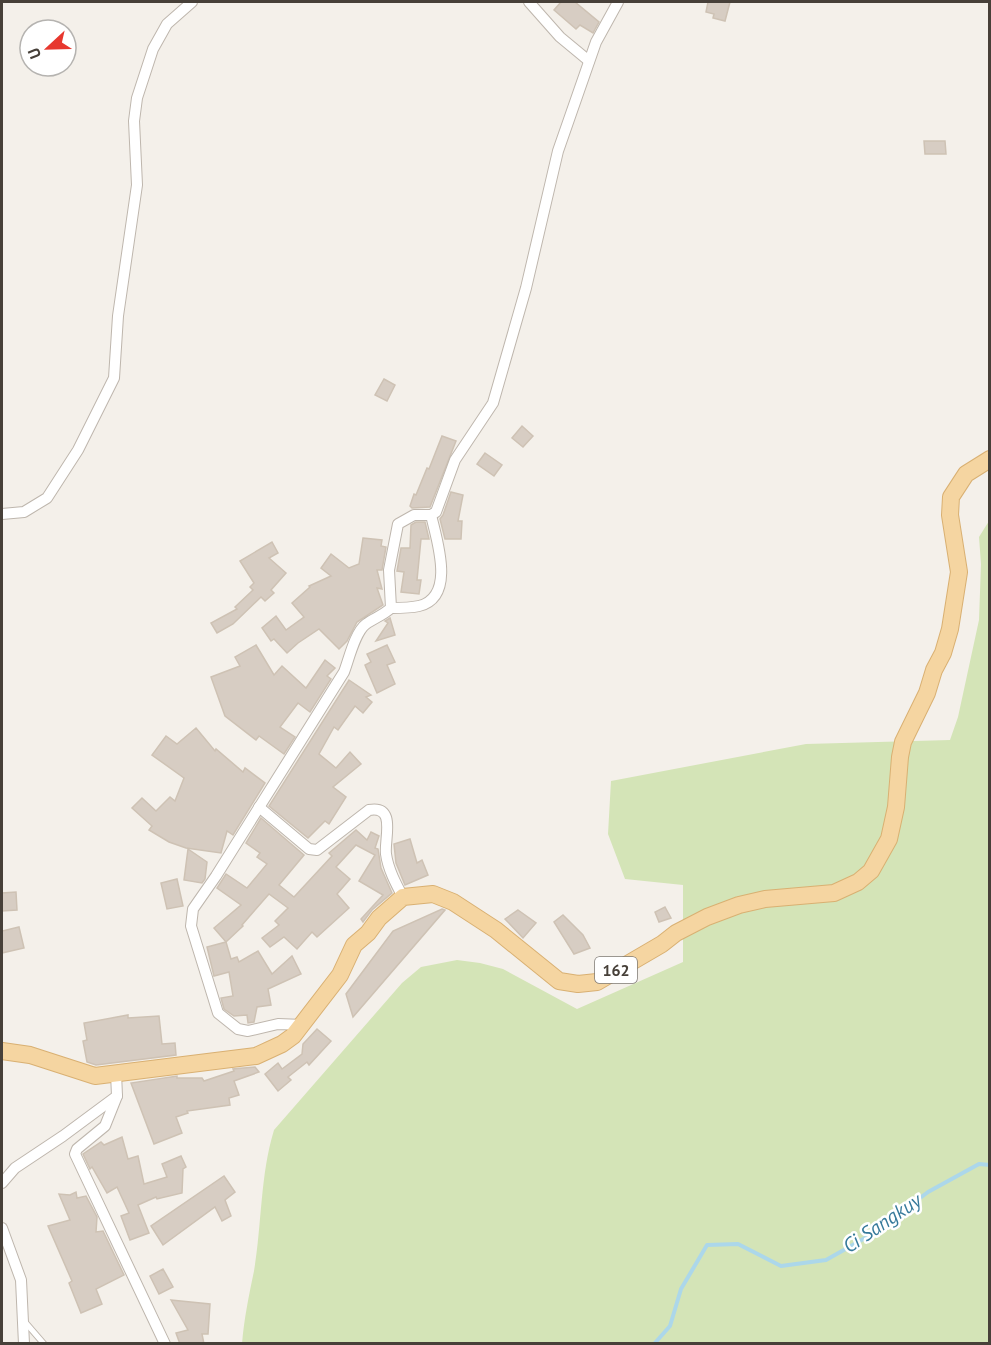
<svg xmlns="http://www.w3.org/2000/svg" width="991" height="1345" font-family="'PT Sans',sans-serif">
<rect width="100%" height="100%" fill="#f4f0ea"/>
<path fill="#d4e4b7" d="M 989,521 L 989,1343 L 242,1344 C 244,1319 249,1295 254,1271 C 262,1224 260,1176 274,1130 L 402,983 L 421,967 L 457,960 L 480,963 L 503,969 L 577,1009 L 683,962 L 683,885 L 625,879 L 608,834 L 611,781 L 806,744 L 950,740 L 958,717 L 979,620 L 981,564 L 979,537 Z"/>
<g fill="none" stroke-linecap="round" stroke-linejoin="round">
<polyline stroke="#acd7ea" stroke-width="4" points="654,1344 670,1326 681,1289 707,1245 738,1244 781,1266 826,1260 874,1233 928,1192 979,1164 990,1165"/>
</g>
<g fill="#d7cdc3" stroke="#cec2b4" stroke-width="1.5">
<polygon points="561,2 575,2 599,22 593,33 580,25 576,29 554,10"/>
<polygon points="708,2 730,2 725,21 713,18 714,14 706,12"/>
<polygon points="924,141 945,141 946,154 925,154"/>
<polygon points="384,379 395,385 387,401 375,395"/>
<polygon points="522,426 533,436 523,447 512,438"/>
<polygon points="442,436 456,441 430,507 412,508 410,506 414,494 416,495 427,468 429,469"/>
<polygon points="485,453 502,465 494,476 477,464"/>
<polygon points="451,492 463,495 458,521 462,521 461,539 445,539 440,519 443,515"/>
<polygon points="416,522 425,522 429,539 421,539 417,580 421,580 419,594 401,592 404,572 397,571 401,548 410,548 411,525"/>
<polygon points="363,538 382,540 381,546 386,547 382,570 377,570 382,589 377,588 383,605 357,622 347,641 339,649 319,629 298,643 287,653 274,639 271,641 262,628 276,616 286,630 304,617 292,603 310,587 309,586 331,576 321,568 331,554 349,568 359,564"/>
<polygon points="272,542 278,553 269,558 286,573 271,590 274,593 265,601 261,597 233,624 217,633 211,623 237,609 235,607 253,590 250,587 254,583 240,561"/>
<polygon points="390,618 395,635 376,641 388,623 385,621"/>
<polygon points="256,645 274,675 282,666 306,688 325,660 335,668 327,676 331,679 310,712 298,703 280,727 295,737 284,754 259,736 256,740 225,716 211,677 240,666 235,657"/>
<polygon points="387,645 395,662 387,665 395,684 377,693 365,665 371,662 367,654"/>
<polygon points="349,680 371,695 366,697 372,702 363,713 355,706 338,730 334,727 319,754 336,768 350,752 361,764 333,787 346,797 329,824 325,821 308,838 269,806"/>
<polygon points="196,728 215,751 216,749 243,772 245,768 265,783 233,835 227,831 221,853 186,848 169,842 149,830 152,826 132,808 142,798 156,811 170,797 175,801 184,778 152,755 166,736 177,744"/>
<polygon points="261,818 304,855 279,885 294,897 332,856 329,853 356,830 367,840 371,832 379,836 375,848 378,849 381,868 392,893 372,910 363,922 361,919 383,895 359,881 375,855 356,845 336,867 350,879 337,894 349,908 317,937 312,932 297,949 284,937 270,947 262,938 279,925 275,921 288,908 269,894 242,925 243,926 226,942 214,928 241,905 217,888 226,874 247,888 267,864 257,857 260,853 246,843"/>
<polygon points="410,839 417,863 422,860 428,875 405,885 396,863 394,844"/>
<polygon points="188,849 207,862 205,879 202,883 184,880"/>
<polygon points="177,879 183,906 167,909 161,883"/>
<polygon points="16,892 17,910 2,911 2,893"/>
<polygon points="665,907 671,918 659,922 655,912"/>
<polygon points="442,909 445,910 353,1017 346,994 393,931"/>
<polygon points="518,910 536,923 523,938 505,919"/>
<polygon points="563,915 583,935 590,948 574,954 554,922"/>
<polygon points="19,927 24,948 2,953 2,931"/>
<polygon points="226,942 231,959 237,957 239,962 258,951 272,974 292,956 301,974 268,989 271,1005 257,1007 254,1022 248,1023 247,1015 234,1016 224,1009 221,998 233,996 229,972 214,976 207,947"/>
<polygon points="128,1015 128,1018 159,1016 162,1044 175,1043 176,1055 96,1065 87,1062 83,1041 87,1040 84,1023"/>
<polygon points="317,1029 331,1041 309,1065 307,1062 288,1077 291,1080 278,1091 265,1074 278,1063 282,1069 302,1054 303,1044"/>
<polygon points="255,1067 259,1072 234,1081 239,1095 229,1098 230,1105 187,1111 188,1113 176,1117 182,1133 154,1144 131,1083 177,1076 177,1078 202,1078 204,1081 234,1071 233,1069"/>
<polygon points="122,1137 128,1159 138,1156 144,1184 167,1177 162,1164 181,1156 186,1167 183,1169 182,1193 157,1199 156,1197 138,1205 149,1233 130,1240 121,1216 129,1213 117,1187 107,1193 92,1167 90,1169 83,1154 101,1142 104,1145"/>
<polygon points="224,1176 235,1192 225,1200 231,1216 222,1221 215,1207 163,1245 151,1226"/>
<polygon points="76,1192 77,1198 86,1196 97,1217 96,1232 103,1231 124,1275 96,1289 102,1304 81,1313 69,1283 72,1281 48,1226 70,1220 59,1194 70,1195"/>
<polygon points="163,1269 173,1287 159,1294 150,1276"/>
<polygon points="171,1300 210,1304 208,1334 202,1334 204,1344 180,1344 176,1333 188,1330"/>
</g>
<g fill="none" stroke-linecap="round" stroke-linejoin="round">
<g stroke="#beb6ad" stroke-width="7">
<polyline id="service" points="25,1322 44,1344"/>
</g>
<g stroke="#beb6ad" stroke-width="12">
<g id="minor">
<polyline points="529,2 560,37 589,61"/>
<polyline points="2,514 24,512 47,498 78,450 114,378 118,316 137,185 134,121 137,98 153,49 167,24 192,2"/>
<path d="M 391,608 C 399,608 410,608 419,606 C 456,597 437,541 431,515"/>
<path d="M 259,807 L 309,849 L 317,850 L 369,810 C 397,805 384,839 386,854 C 388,869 396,884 403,897"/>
<path d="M 303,1025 L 278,1024 L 248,1031 L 238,1029 L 218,1013 L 191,926 L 193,909 L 216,876 L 344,672 C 349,659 355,632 366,624 C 374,618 382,616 391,608 L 389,570 L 398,524 L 414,515 L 431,515 L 436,512 L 455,460 L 493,403 L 526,288 L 558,151 L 596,42 L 618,2"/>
<polyline points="117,1096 105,1126 77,1149 75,1154 165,1344"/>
<polyline points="2,1183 15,1168 63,1136 117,1096 116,1073"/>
<polyline points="2,1228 21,1280 24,1344"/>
</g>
</g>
<g stroke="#d9b072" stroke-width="18">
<polyline id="primary" points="2,1051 30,1055 95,1076 256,1056 282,1044 293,1036 340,975 354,945 368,933 379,918 403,897 433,894 453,902 496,930 559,981 578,984 597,982 662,944 676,933 707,917 739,905 765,899 834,893 858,882 871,871 889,839 896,807 900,757 903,742 927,693 934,670 943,653 950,629 959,572 950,515 951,497 966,474 990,459"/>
</g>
<use href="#service" stroke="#fff" stroke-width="5"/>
<use href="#minor" stroke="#fff" stroke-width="10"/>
<use href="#primary" stroke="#f5d5a1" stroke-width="16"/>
</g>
<g text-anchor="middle" stroke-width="5" stroke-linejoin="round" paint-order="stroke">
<rect fill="#fff" stroke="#7e7974" stroke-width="1.5" x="595" y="957" width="42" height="26" rx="4.5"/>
<g font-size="16" font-weight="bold" fill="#474039">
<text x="616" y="976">162</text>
</g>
<g font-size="20" font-style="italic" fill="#377a9b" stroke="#fff">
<text transform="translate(882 1223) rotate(-34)" y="7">Ci Sangkuy</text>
</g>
</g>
<rect width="991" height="1345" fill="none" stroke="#474039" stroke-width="6"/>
<g transform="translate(48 48) rotate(248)"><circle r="28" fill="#ffffff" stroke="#b5b3b0" stroke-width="1.5"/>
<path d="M0-4.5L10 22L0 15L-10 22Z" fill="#e7372e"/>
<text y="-9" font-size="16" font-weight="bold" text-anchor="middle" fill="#474039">U</text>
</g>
</svg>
